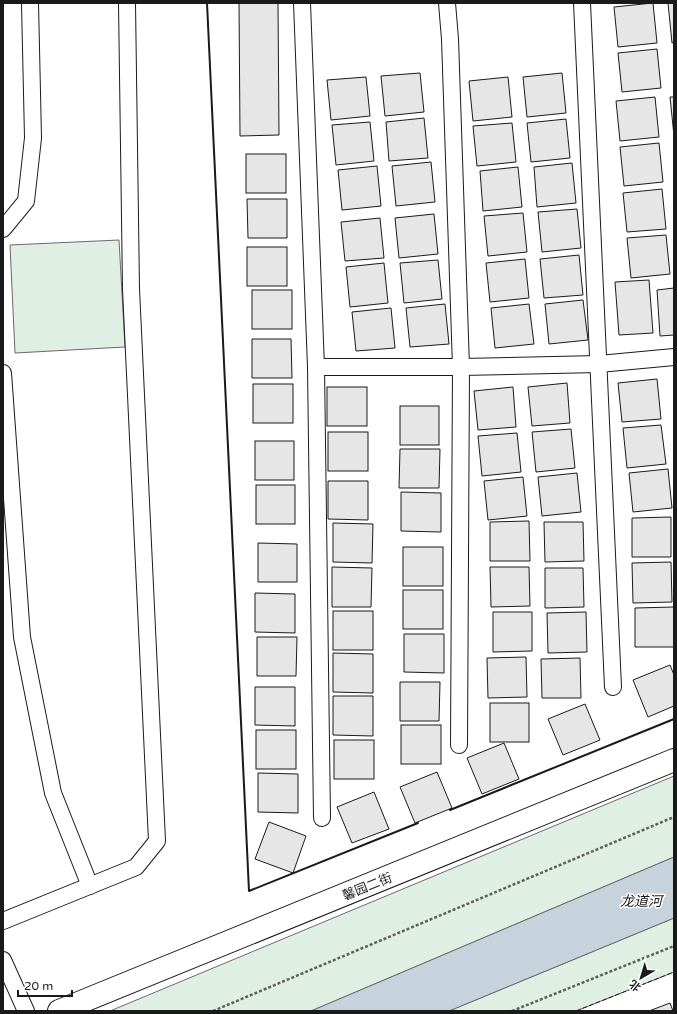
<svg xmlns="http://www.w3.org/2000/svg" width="677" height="1014" font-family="'Varela Round','Noto Sans SC',sans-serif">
<rect width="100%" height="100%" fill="#fff"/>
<g fill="#e0efe3" stroke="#6a6a6a">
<polygon points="119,240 125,347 15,353 10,245"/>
<polygon points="674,776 674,857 311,1011 110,1011"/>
<polygon points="674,918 674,972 576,1011 449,1011"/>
</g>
<polygon fill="#c6d2dc" stroke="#6a6a6a" points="674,857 674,918 449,1011 311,1011"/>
<g fill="#e6e6e6" stroke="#1a1a1a">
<polygon points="239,3 278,3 279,135 240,136"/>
<polygon points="653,3 657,43 618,47 614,7"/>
<polygon points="668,3 674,3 674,42 672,43"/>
<polygon points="657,49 661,88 622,92 618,53"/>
<polygon points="420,73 424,112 385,116 381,76"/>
<polygon points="562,73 566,113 527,117 523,77"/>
<polygon points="366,77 370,116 331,120 327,80"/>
<polygon points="508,77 512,117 473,121 469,81"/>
<polygon points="655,97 659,137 620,141 616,101"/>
<polygon points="670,97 674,97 674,136"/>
<polygon points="424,118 428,158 389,161 386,122"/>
<polygon points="566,119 570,158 531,162 527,123"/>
<polygon points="370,122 374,161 336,165 332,125"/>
<polygon points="512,123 516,162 477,166 473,126"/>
<polygon points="659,143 663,182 624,186 620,147"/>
<rect x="246" y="154" width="40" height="39"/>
<polygon points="431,162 435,202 396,206 392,166"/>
<polygon points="572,163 576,203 537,207 534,167"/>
<polygon points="377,166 381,206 342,210 338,170"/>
<polygon points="518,167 522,207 483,211 480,171"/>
<polygon points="662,189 666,229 627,232 623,193"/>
<polygon points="247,199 287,199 287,238 248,238"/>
<polygon points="577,209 581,248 542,252 538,212"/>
<polygon points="523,213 527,252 488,256 484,216"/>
<polygon points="434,214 438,254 399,258 395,218"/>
<polygon points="380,218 384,258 345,261 341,222"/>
<polygon points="666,235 670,274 631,278 627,238"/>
<rect x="247" y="247" width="40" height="39"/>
<polygon points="579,255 583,295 544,298 540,259"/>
<polygon points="525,259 529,298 490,302 486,263"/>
<polygon points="438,260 442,299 404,303 400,263"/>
<polygon points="384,263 388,303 350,307 346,267"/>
<polygon points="649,280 653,333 619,335 615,282"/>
<polygon points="674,288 674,335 660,336 657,290"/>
<rect x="252" y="290" width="40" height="39"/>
<polygon points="583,300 588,340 549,344 545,304"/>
<polygon points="445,304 449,344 410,347 406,308"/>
<polygon points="529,304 534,344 495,348 491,308"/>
<polygon points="391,308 395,348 356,351 352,312"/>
<polygon points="252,339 291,339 292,378 252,378"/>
<polygon points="657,379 661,419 622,422 618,383"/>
<polygon points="567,383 570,423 532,426 528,387"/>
<rect x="253" y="384" width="40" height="39"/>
<rect x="327" y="387" width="40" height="39"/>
<polygon points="513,387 516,427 478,430 474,391"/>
<rect x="400" y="406" width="39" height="39"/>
<polygon points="661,425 666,464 627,468 623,428"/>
<polygon points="571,429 575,468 536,472 532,432"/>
<rect x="328" y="432" width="40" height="39"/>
<polygon points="517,433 521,472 482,476 478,436"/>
<rect x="255" y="441" width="39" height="39"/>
<polygon points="400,449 440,449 439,488 399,488"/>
<polygon points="668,469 672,508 633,512 629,473"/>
<polygon points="577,473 581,512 542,516 538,477"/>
<polygon points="523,477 527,516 488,520 484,481"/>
<polygon points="328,481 368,481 368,520 328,519"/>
<rect x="256" y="485" width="39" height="39"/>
<polygon points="401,492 441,493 441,532 401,531"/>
<polygon points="671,517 671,557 632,557 632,518"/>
<polygon points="529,521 530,561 490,561 490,522"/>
<polygon points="544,522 583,522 584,561 545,562"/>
<polygon points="333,523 373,524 372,563 333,562"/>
<polygon points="258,543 297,544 297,582 258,582"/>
<rect x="403" y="547" width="40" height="39"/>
<polygon points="671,562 672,602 633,603 632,563"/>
<polygon points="332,567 372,568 371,607 332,607"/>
<polygon points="490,567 529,567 530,606 491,607"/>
<polygon points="545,568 583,568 584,607 545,608"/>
<rect x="403" y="590" width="40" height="39"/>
<polygon points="255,593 295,594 295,633 255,632"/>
<polygon points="674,607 674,647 635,647 635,608"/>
<rect x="333" y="611" width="40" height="39"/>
<polygon points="493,612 532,612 532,651 493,652"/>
<polygon points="586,612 587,652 548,653 547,613"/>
<polygon points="404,634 444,634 444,673 404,672"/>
<polygon points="257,637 297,637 296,676 257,676"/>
<polygon points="333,653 373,654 373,693 333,692"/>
<polygon points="526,657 527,697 488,698 487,658"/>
<polygon points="580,658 581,698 542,698 541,659"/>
<polygon points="670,665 674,675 674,706 648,717 633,680"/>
<polygon points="400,682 440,682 439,721 400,721"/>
<polygon points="255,687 295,687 295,726 255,725"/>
<polygon points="333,696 373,696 373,736 333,735"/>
<rect x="490" y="703" width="39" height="39"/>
<polygon points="585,704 600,740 563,755 548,719"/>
<rect x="401" y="725" width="40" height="39"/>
<rect x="256" y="730" width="40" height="39"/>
<rect x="334" y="740" width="40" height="39"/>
<polygon points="504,743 519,779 482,794 467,758"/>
<polygon points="437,772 452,808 415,823 400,787"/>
<polygon points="258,773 298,774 298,813 258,812"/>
<polygon points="374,792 389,829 352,843 337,807"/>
<polygon points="269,822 306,836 293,873 255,859"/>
<polygon points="670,1003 673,1011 649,1011"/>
</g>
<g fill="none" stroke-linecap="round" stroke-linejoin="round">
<g stroke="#1a1a1a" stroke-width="18">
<g id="street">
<polyline points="302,3 316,367 322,818"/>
<polyline points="447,3 450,39 461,367 459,745"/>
<polyline points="582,3 613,687"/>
<polyline points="3,229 26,201 33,138 30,3"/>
<polyline points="316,367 461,367 599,364 674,357"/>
<polyline points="3,373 22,637 53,793 90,886"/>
<polyline points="3,921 136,867 157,841 131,289 127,3"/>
<polyline points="3,960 26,1011"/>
</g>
</g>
<g stroke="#1a1a1a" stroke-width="24">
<polyline id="secondary" points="59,1011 674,760"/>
</g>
<g stroke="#5f5f5f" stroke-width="2.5" stroke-dasharray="3 2" stroke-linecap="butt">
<polyline points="213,1011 674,817"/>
<polyline points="512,1011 674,946"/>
</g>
<use href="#street" stroke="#fff" stroke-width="16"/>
<use href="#secondary" stroke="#fff" stroke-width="22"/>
<polyline stroke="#1a1a1a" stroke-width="1" stroke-dasharray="5 2" stroke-linecap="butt" points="576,1011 674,972"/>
<g stroke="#1a1a1a" stroke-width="2">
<polyline points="207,3 249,891 418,823"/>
<polyline points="450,810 674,719"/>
</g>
</g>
<g text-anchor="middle" stroke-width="3" stroke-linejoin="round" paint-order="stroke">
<g font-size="13" fill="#1a1a1a" stroke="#fff">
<text transform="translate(367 886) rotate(-22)" y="5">馨园二街</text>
</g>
<g font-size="14" font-style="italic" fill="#1a1a1a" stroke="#fff">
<text x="641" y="906">龙道河</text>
</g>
</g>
<rect width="677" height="1014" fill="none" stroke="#1a1a1a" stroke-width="8"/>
<g transform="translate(641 978) rotate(218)" stroke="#ffffff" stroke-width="3" paint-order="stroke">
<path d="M0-3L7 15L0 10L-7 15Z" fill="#1a1a1a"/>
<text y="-6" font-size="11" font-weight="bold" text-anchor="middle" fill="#1a1a1a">北</text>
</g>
<path d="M18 990v6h54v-6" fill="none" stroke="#1a1a1a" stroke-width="2"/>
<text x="24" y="990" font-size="12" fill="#1a1a1a" stroke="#ffffff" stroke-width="3" paint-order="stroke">20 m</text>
</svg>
